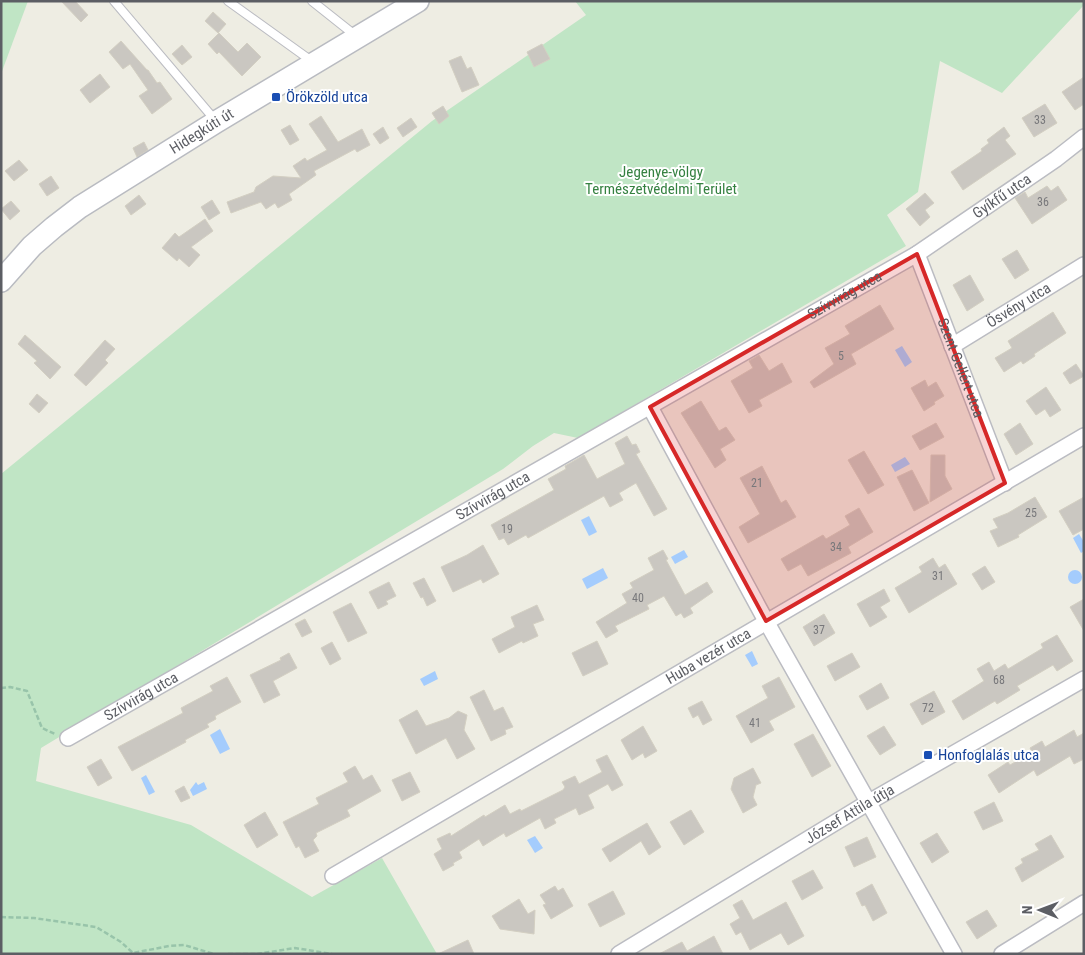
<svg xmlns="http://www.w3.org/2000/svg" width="1085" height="955" font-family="'Roboto Condensed',sans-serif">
<rect width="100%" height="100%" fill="#eeede3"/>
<g fill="#c0e5c5">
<polygon points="1,1 28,1 1,74"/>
<polygon points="575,1 1084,1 1084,5 1002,93 940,61 918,192 887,215 906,246 578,438 554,433 533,446 503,469 41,748 36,781 191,825 312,897 382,858 437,954 1,954 1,474 432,121 586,15"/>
</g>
<g fill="#a4ccfd">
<polygon points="902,346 912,362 905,367 895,350"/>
<polygon points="905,457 910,464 895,472 891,465"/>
<polygon points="589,516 597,532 589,536 581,520"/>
<polygon points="1079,534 1084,542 1084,551 1081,553 1073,538"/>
<polygon points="684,550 688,557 675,564 671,557"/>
<polygon points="603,568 608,578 587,589 582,579"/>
<circle cx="1075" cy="577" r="7"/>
<polygon points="752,651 758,664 752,667 745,655"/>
<polygon points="435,671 438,679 424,686 420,679"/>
<polygon points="220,729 230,749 220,754 210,735"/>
<polygon points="146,775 155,792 149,795 141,778"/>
<polygon points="196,782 198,785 204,782 207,789 193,796 190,790"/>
<polygon points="535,836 543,848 535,853 527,840"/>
</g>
<g fill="#cac7c1" stroke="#d3cfc2">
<polygon points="61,1 75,1 88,15 81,22"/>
<polygon points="213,12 226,24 218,33 205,21"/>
<polygon points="219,33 238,52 247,43 261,57 242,76 219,52 217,54 208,44"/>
<polygon points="121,41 147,70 148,70 157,83 160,82 172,99 152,114 139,96 148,90 130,64 123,69 109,52"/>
<polygon points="542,44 550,59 534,67 527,52"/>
<polygon points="182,45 192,57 182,65 172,54"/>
<polygon points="461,56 467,69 471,67 479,85 462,92 449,61"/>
<polygon points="100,74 110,87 90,103 80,90"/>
<polygon points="1084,77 1084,104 1075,110 1062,92"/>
<polygon points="1045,104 1057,123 1034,137 1022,118"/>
<polygon points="443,106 449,116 439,124 432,113"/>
<polygon points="321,116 338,142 362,129 370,145 357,152 355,149 314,171 316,175 289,194 292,200 278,208 275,203 266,209 261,202 231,213 227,202 254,192 256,187 273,176 301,178 293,166 305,158 307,161 327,150 309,124"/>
<polygon points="411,118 417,127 403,137 397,128"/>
<polygon points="290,125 299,140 290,145 281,130"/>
<polygon points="383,127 389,138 380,144 373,134"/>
<polygon points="1004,127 1010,136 1005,140 1016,154 963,190 951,172 982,151 981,149 989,143 987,140"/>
<polygon points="144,142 148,150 137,157 133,148"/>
<polygon points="19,160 28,170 14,181 5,171"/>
<polygon points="51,176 59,188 47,196 39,184"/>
<polygon points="1047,186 1051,191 1058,186 1067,200 1032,224 1015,198 1025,192 1028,198"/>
<polygon points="925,193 934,203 925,210 930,217 920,226 906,209"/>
<polygon points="139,195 146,204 131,215 125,206"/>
<polygon points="212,200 220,213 209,220 201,207"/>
<polygon points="11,201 20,211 10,220 1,209"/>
<polygon points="205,219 213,231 191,247 200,255 189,267 179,258 177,261 162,248 175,233 179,237"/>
<polygon points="1017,250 1029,270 1015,279 1002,259"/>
<polygon points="970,275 984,300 967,311 953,285"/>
<polygon points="880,305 894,329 851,354 856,364 814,388 810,382 834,364 825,348 850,334 845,326"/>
<polygon points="1053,312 1066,333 1034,354 1035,356 1023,364 1021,361 1004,372 995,358 1012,348 1008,341"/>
<polygon points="25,335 61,367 50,379 34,363 37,361 18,344"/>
<polygon points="105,340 115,349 105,360 108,363 86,386 74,375"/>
<polygon points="759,355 769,371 782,363 792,382 759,400 762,406 749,413 731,381 753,368 749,361"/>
<polygon points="1076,364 1084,376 1070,384 1063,373"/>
<polygon points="925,380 928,387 936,382 944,396 934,402 935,404 924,411 911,388"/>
<polygon points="1046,387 1061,410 1050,417 1045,409 1036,415 1026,401"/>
<polygon points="37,394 48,403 39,413 29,404"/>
<polygon points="701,401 719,431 726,427 735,440 720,449 726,460 715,468 681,413"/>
<polygon points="936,423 944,437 920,450 912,436"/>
<polygon points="1020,423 1033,444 1016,455 1004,434"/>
<polygon points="627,436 632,445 636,444 640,452 636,454 667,509 654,516 636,483 619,493 623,500 610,507 604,496 528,538 526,535 508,545 504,538 499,540 491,525 554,490 548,479 566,469 565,466 584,455 597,479 625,464 615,443"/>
<polygon points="864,451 884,485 868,494 848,460"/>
<polygon points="931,455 945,455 945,476 952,489 930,502"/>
<polygon points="762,466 781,503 786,500 796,517 748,543 739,527 760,514 740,478"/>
<polygon points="912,470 929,503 914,511 897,477"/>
<polygon points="1035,497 1047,517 1018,535 1019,537 998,547 990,531 998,528 993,519 1008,513"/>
<polygon points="1084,497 1084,529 1073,535 1059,511"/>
<polygon points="859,508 873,532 848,547 851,553 808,576 801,564 788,571 781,559 823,535 826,539 850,525 845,516"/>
<polygon points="483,545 499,574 483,583 481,579 453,592 441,567 467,555"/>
<polygon points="663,550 668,559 666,560 685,595 707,582 713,592 690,608 693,613 684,618 681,613 676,616 664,596 647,605 649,609 615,626 618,631 606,638 596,622 627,603 622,594 633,588 630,583 654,570 648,558"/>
<polygon points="933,558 939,568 945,564 957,584 909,613 895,588 922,572 919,567"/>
<polygon points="985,566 995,582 982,590 972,574"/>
<polygon points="424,578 436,601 427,606 423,597 421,598 413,583"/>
<polygon points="389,582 396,596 386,601 388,604 378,609 369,592"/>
<polygon points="884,589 890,601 880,607 887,617 870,627 857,604"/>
<polygon points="1084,599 1084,631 1070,607"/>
<polygon points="351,603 367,633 348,642 333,612"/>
<polygon points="537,605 544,620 533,624 538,636 523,643 522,641 499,653 492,639 515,627 511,617"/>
<polygon points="824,614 835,633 814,646 803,627"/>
<polygon points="305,619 312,632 302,637 295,624"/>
<polygon points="1057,635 1073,661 1057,671 1053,665 1017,686 1020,690 997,704 995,701 963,720 952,701 984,681 977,669 989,662 994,671 1005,664 1008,669 1043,648 1041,644"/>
<polygon points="597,641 608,664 583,676 572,653"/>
<polygon points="332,642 341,659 330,665 321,648"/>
<polygon points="289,653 297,668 273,681 280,695 264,703 250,675 281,660 280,658"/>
<polygon points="852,653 860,667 835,681 827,666"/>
<polygon points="227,677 241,702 215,716 216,719 207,724 209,727 185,740 186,742 132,771 118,747 183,713 181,708 213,691 210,686"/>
<polygon points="779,677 795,707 769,721 774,730 751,743 736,716 768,698 762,686"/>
<polygon points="881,683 889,698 867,710 859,696"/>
<polygon points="484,690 494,711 503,707 513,727 505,730 506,734 491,741 470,697"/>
<polygon points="934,691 945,712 922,725 910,704"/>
<polygon points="702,701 712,720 703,725 698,715 693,718 688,708"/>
<polygon points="417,710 426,726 449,718 458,711 467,715 464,730 475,749 457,759 446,738 416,754 399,720"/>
<polygon points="643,726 657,751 645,758 643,753 632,760 621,740"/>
<polygon points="884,726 896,745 880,755 867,736"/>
<polygon points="1074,730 1077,737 1084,733 1084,759 1074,764 1070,756 1037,776 1034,770 999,793 988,775 1008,762 1010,765 1032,752 1030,748 1042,741 1045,747"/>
<polygon points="813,734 831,766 812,777 794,744"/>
<polygon points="607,755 623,785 612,791 608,784 588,795 594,808 579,815 576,808 554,819 556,823 545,829 540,818 506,837 504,833 483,846 479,839 459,852 462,858 453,863 454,865 443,871 434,854 442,849 437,839 450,833 451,836 484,815 485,817 505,805 510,814 520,809 521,811 563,790 565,787 562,782 575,776 579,784 602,772 596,760"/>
<polygon points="101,759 112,778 98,786 87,767"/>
<polygon points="355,766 363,780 372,775 381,791 347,810 350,816 316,833 317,836 313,840 319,851 305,858 299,846 296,848 283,822 319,804 316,798 348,782 343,773"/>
<polygon points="753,768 761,783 756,785 753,797 757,805 743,813 731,789 734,778"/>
<polygon points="410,772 420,792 402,801 392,780"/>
<polygon points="184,786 190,798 181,802 175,791"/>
<polygon points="994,802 1003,821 983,830 974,812"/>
<polygon points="691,810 704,832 684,845 670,822"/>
<polygon points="265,812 278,835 257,848 244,825"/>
<polygon points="647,823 661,847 649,855 641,841 610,862 602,849"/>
<polygon points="937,833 949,852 932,863 920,843"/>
<polygon points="1051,835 1064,857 1022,882 1015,868 1023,863 1021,859 1039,850 1035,844"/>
<polygon points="867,837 876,857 854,867 845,847"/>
<polygon points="813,870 823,888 802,900 792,881"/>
<polygon points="872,884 887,913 873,921 865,905 862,906 856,893"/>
<polygon points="555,886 558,891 563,888 573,906 551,919 543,905 546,904 540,895"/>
<polygon points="613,891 625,914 600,927 588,904"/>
<polygon points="519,899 528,914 535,910 534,934 500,929 492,916"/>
<polygon points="742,900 753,920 786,902 804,936 788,945 781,933 750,950 741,932 736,935 730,924 740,918 733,905"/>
<polygon points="987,910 997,926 977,939 966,922"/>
<polygon points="714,936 723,954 659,954 682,942 687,951"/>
<polygon points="468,940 474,954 438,954"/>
</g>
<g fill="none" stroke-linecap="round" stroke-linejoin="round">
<g stroke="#bbbcc2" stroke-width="10">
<g id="lane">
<polyline points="114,1 215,120"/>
<polyline points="228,1 313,62"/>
<polyline points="312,1 356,36"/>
</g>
</g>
<g stroke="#bbbcc2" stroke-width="18">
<g id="street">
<path id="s1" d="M 917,254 L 1005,483"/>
<path id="s2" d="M 952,346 L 1084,265"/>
<polyline points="650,407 766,621 954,954"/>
<path id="s3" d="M 68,738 L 917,254 L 1056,159 L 1084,137"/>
<path id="s4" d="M 333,876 L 1084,436"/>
<path id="s5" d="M 619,954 L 869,802 L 1084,679"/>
<polyline points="1002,954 1084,903"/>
</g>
</g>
<g stroke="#b9bbc1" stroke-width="24">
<g id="secondary">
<path id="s6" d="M 1,281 L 32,246 L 54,227 L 80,207 L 216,122 L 418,1"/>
</g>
</g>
<g stroke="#98c4aa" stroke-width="2.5" stroke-dasharray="5 2.5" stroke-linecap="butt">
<polyline points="1,688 10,687 27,691 42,728 55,734"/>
<polyline points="1,917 34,918 96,927 121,942 133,953 169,946 184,945 214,954"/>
<polyline points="228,954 256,954"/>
<polyline points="257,954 295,948 332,954"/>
</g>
<use href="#lane" stroke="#fff" stroke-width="8"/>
<use href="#street" stroke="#fff" stroke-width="15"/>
<use href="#secondary" stroke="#fff" stroke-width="21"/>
</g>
<path fill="#d62828" fill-opacity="0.2" stroke="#d62828" stroke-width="4" stroke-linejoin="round" d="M 917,254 L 1005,483 L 766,621 L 650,407 Z"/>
<g fill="#1a4fb4" stroke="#fff" stroke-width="2">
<rect x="271" y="92" width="10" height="10" rx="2.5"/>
<rect x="923" y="750" width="10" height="10" rx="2.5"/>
</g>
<g text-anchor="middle" stroke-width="4" stroke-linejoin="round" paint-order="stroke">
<g font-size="12" fill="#78787b">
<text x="1040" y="124">33</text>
<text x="1043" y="206">36</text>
<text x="841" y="360">5</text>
<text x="757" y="487">21</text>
<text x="1031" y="517">25</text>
<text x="507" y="533">19</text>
<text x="836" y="551">34</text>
<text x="938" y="580">31</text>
<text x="638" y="602">40</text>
<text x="819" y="634">37</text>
<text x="999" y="684">68</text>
<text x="928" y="712">72</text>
<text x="755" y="727">41</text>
</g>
<g font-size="15" fill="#164399" stroke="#fff" text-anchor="start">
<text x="286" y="102">Örökzöld utca</text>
<text x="938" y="760">Honfoglalás utca</text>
</g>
<g font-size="15" fill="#5c5e64" stroke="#fff">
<text dy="5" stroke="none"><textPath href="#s6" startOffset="252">Hidegkúti út</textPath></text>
<text dy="5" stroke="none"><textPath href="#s3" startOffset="1080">Gyíkfű utca</textPath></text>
<text dy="5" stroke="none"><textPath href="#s3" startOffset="894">Szívvirág utca</textPath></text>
<text dy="5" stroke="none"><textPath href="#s2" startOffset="78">Ösvény utca</textPath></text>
<text dy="5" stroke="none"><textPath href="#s1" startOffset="122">Szent Gellért utca</textPath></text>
<text dy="5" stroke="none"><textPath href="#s3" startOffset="489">Szívvirág utca</textPath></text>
<text dy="5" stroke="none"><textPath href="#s4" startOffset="435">Huba vezér utca</textPath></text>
<text dy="5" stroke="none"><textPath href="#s3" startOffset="84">Szívvirág utca</textPath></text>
<text dy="5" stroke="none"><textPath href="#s5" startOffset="270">József Attila útja</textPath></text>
</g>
<g font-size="15" fill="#358141" stroke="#fff">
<text x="661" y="177">Jegenye-völgy<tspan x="661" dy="17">Természetvédelmi Terület</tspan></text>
</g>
</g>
<rect width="1085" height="955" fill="none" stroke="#5c5e64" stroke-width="5"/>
<g transform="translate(1040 910) rotate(271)" stroke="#ffffff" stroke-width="4" paint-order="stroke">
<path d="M0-4L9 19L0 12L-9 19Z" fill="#5c5e64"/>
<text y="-8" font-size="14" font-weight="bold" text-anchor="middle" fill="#5c5e64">N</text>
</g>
</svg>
